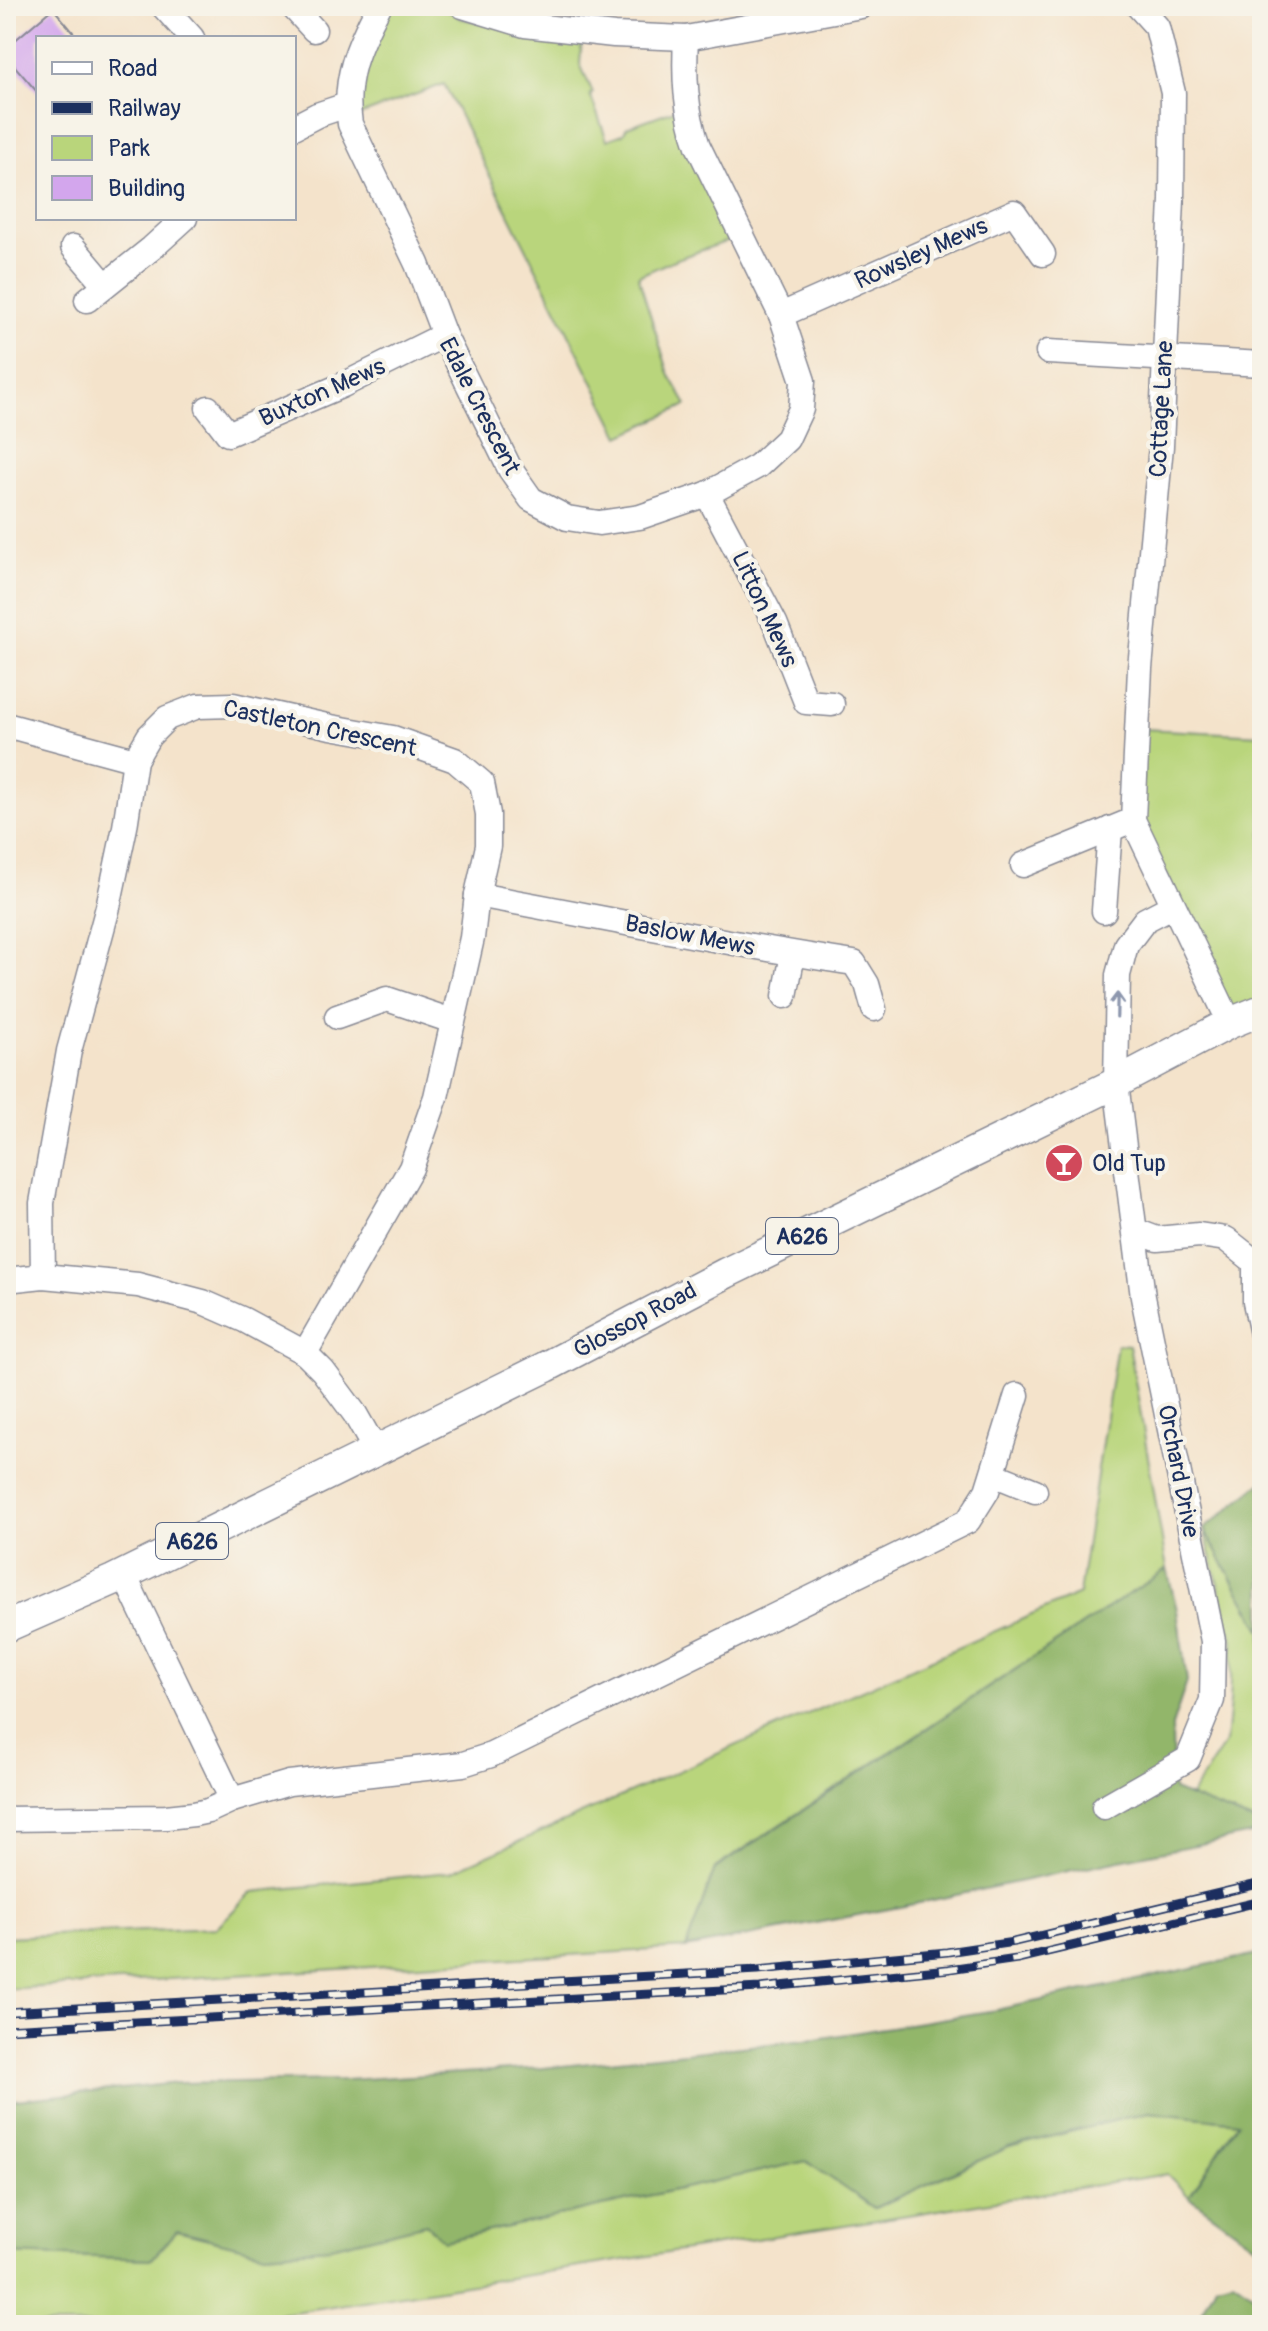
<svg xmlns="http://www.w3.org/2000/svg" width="1268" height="2331" font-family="Pangolin,sans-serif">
<rect width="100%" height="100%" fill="#f7f3e8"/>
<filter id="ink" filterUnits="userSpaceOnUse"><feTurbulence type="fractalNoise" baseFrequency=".0125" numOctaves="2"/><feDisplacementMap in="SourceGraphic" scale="16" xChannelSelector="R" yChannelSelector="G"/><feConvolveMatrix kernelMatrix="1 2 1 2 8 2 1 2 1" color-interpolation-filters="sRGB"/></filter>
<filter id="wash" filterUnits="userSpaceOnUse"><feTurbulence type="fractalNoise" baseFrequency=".006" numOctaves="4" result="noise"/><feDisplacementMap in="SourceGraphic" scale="32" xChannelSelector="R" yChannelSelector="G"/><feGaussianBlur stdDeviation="1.8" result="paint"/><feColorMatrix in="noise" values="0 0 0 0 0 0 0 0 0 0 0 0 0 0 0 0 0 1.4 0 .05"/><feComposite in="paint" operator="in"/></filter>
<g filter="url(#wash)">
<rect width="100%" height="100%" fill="#f4e3cb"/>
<g fill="#b9d57b" stroke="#6a826c" stroke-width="2">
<polygon points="389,6 440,6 460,18 523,33 582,38 580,64 593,93 590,94 607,140 623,134 627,127 682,107 734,239 674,260 638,276 669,374 687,405 620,436 444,84 355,117 357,76"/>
<polygon points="1144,729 1262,735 1262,1002 1232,1015 1139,816"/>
<polygon points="1117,1344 1129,1345 1167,1569 715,1868 686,1948 6,1989 6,1937 216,1928 252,1892 450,1872 1079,1594"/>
<polygon points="1204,1529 1262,1631 1262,1825 1190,1797 1226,1742 1230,1702 1233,1641"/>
<polygon points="1149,2112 1238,2122 1189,2197 1167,2174 212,2325 6,2325 6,2254 152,2259 177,2231 265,2253 327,2248 426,2224 444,2241 806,2161 875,2208 1009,2147"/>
</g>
<g fill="#92b66b" stroke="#567264" stroke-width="2">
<polygon points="1262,1482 1262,1631 1204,1529"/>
<polygon points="1167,1569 1177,1610 1187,1681 1172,1726 1173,1790 1262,1825 1262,1832 1129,1858 910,1905 686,1948 715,1869"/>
<polygon points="1262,1953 1262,2250 1189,2197 1238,2122 1149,2112 1009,2147 874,2208 806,2161 444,2241 426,2224 327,2248 265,2253 177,2231 152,2259 6,2254 6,2101 178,2083 345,2080 543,2068 816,2039 996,2010"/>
<polygon points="1233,2280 1262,2300 1262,2325 1185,2325 1199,2318 1216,2284"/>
</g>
<g id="blocks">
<polygon fill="#d3a6ed" points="53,8 78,38 38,38 38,93 6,56 6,48"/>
</g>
</g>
<g filter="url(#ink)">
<use href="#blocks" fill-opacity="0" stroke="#888994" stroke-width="2"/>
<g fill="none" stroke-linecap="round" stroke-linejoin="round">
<g stroke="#888994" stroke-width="27">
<g id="minor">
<polyline points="163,6 192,38"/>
<polyline points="292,6 314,30"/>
<path d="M 379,6 C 358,45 343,79 350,124 L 417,264 L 444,335 L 510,469 L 531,499 L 567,518 L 599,523 L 640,517 L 707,494 L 758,466 L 787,439 L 801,409 L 803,381 L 781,315 L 698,146 C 685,110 684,75 686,38"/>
<polyline points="463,6 525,25 614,35 686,38 861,6"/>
<polyline points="1138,6 1157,27 1173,93 1172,200 1161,446 1140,668 1133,820 1230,1023"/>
<polyline points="294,127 317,115 347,105"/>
<polyline points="73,247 105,285"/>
<polyline points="87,300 152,248 185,218"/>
<polyline points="781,315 1014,212 1043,254"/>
<polyline points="1048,352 1262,364"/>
<polyline points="208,408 228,434 343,385 444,335"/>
<polyline points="707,494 775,623 806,702 832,704"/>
<polyline points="6,725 135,760"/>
<polyline points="1023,865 1133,820"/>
<path d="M 477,895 C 603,918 728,944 854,963 L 867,984 L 874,1009"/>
<polyline points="1104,911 1110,829"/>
<polyline points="785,996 793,954"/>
<polyline points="337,1017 387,999 452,1021"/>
<polyline points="1136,1231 1157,1239 1199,1235 1226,1239 1255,1262 1262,1260"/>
<polyline points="1255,1262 1255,1302 1262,1334"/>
<polyline points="43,1276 42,1203 69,1051 108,907 125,827 135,760 149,736 167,718 198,706 233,705 331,727 393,738 455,760 482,783 488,814 488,846 477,895 472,938 436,1097 411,1168 305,1353"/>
<polyline points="6,1280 43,1276 138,1285 203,1302 244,1320 305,1353 323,1371 355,1414 376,1451"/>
<polyline points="993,1474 1035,1491"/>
<polyline points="124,1575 232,1800"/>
<polyline points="1104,1807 1188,1759 1212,1700 1213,1641 1143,1297 1116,1083 1118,975 1126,945 1145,920 1172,906"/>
<polyline points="6,1819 166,1817 194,1814 208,1811 232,1800 289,1783 463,1764 491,1755 968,1521 987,1491 1017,1395"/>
</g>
</g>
<g stroke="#888994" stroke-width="33">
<polyline id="major" points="6,1627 113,1580 546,1367 726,1273 1116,1083 1230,1023 1262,1010"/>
</g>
<use href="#minor" stroke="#fff" stroke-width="24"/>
<use href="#major" stroke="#fff" stroke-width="30"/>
<g stroke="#1b2f5e" stroke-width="9">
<g id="rail">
<polyline points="6,2012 758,1970 947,1952 1014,1942 1262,1883"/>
<polyline points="6,2029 760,1988 949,1969 1017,1959 1262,1901"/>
</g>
</g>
<use href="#rail" stroke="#f7f3e8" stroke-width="6" stroke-dasharray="18" stroke-linecap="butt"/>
</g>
<defs><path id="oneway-shaft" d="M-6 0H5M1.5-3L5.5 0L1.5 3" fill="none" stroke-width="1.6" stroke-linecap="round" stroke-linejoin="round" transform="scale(2)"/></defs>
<use stroke="#8d97ae" href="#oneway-shaft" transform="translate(1117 1005) rotate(-89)"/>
</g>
<defs>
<g id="bar-disc" transform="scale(2)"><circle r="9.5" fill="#d1495b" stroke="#f7f3e8"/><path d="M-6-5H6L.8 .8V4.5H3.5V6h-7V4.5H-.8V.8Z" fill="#fff"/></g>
</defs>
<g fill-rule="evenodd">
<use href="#bar-disc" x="1064" y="1163"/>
</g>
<g text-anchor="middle" stroke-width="8" stroke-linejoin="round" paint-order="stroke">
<g fill="#f7f3e8" stroke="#5d6a87" stroke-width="2">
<rect x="766" y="1218" width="72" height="36" rx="6"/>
<rect x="156" y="1523" width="72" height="36" rx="6"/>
</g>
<g font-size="22" font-weight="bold" fill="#1b2f5e">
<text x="802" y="1244">A626</text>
<text x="192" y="1549">A626</text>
</g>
<g font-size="24" fill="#1b2f5e" stroke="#f7f3e8">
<text transform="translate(921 253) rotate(-24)" y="8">Rowsley Mews</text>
<text transform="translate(322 392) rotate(-24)" y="8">Buxton Mews</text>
<text transform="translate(480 406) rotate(63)" y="8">Edale Crescent</text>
<text transform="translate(1161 409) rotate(-87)" y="8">Cottage Lane</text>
<text transform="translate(765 609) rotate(65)" y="8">Litton Mews</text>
<text transform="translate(320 728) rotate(12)" y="8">Castleton Crescent</text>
<text transform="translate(690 935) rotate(11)" y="8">Baslow Mews</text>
<text transform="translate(635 1320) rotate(-28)" y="8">Glossop Road</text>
<text transform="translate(1179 1471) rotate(79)" y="8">Orchard Drive</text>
</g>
<g font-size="24" fill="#1b2f5e" stroke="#f7f3e8" text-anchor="start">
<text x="1092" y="1171">Old Tup</text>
</g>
</g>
<rect width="1268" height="2331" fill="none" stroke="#f7f3e8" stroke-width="32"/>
<rect x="36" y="36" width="260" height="184" fill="#f7f3e8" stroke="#9fa5b1" stroke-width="2"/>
<rect x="52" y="62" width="40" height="12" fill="#ffffff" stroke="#9fa5b1" stroke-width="2"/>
<text x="108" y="76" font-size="24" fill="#1b2f5e">Road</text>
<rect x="52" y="102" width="40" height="12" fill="#1b2f5e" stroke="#9fa5b1" stroke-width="2"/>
<text x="108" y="116" font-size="24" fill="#1b2f5e">Railway</text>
<rect x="52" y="136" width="40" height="24" fill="#b9d57b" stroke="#9fa5b1" stroke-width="2"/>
<text x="108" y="156" font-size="24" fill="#1b2f5e">Park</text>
<rect x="52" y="176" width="40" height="24" fill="#d3a6ed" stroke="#9fa5b1" stroke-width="2"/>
<text x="108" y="196" font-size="24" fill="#1b2f5e">Building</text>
</svg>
